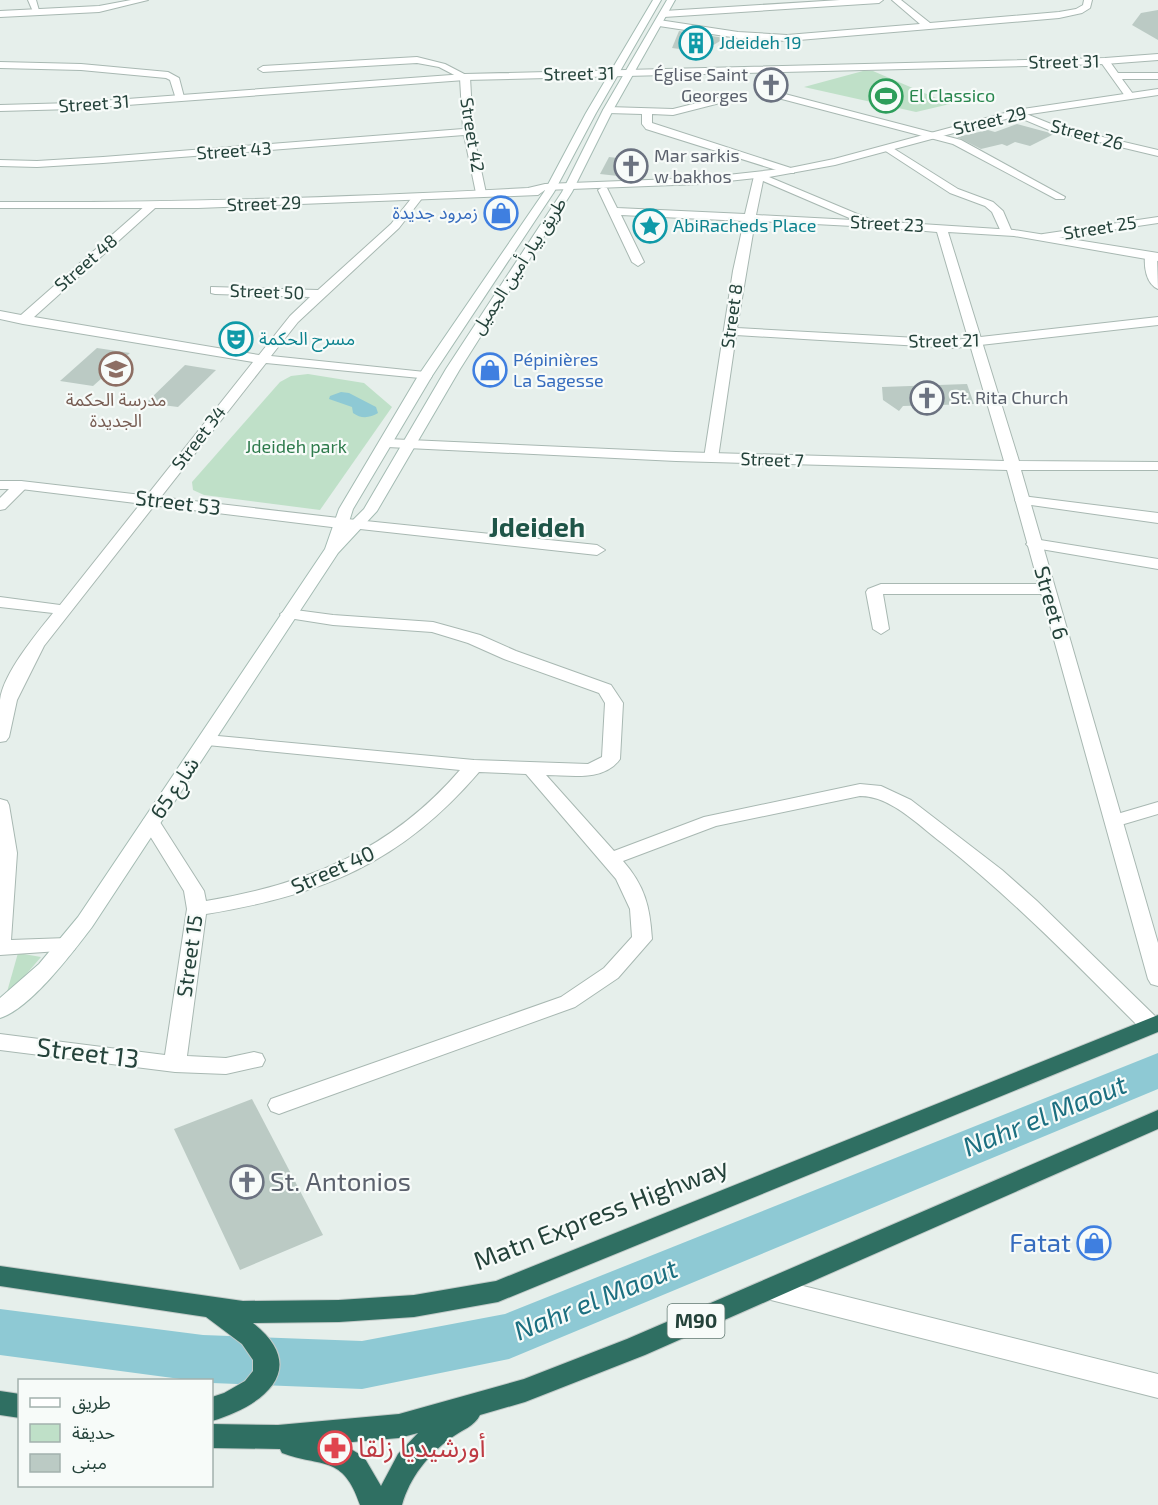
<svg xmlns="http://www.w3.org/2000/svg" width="1158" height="1505" font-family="'Exo 2','Noto Sans Arabic',sans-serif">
<rect width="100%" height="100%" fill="#e6efeb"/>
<g fill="#bfe0c8">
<polygon points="863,71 873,71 950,104 916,112 804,87"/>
<polygon points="308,374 364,383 392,407 320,510 204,495 193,490 192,482 280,382 291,376"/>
<polygon points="18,953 41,957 5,999"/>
</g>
<path fill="#8ec9d4" d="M 341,392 L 349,393 L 376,407 L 378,413 C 370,418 361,419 353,413 L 352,407 L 329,399 L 330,396 Z"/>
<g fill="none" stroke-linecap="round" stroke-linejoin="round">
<polygon fill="#8ec9d4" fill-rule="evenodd" points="1158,1053 1158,1089 509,1359 362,1389 212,1383 212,1380 188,1380 0,1355 0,1309 203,1335 362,1341 505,1314"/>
</g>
<g fill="#bbcac4">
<polygon points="1158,10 1158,40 1132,25 1141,13"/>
<polygon points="679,31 725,38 702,52 672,48"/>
<polygon points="1017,124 1054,134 1030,146 1015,142 1007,146 1002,144 981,149 957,137 988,130 995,132"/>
<polygon points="609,157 627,159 618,176 600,174"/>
<polygon points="97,348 130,353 93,386 60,381"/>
<polygon points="185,365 216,370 178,407 146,403"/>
<polygon points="967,384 974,404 903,406 899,411 883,400 882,387"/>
<polygon points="252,1099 323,1235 240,1270 174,1129"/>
</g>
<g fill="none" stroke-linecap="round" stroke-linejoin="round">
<g stroke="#a8b8b2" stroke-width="2">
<g id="minor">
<polygon points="28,0 36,0 40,14 34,14"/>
<polygon points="840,0 883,0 879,3 664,17 660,14 664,11"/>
<polygon points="892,0 901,0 930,23 1059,12 1076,9 1083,5 1084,0 1092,0 1090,8 1082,13 1059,18 787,41 738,38 659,26 655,23 659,20 738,32 787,35 920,24"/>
<polygon points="417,57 445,64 470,77 473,132 486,193 485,195 477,195 476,193 464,135 103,163 37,167 0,166 0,160 37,161 103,157 463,129 460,78 439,67 417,63 263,72 258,69 263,66"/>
<polygon points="1102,59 1108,59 1118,73 1158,73 1158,79 1122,79 1133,94 1125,96 1100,61"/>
<polygon points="0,62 81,64 168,72 179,78 184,97 176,99 170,80 166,78 81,70 0,68"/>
<polygon points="781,93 961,140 1065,197 1064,199 1056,199 953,144 778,98 778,94"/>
<polygon points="717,98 720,99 720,103 673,115 652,114 652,123 794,169 794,173 786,173 646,129 642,124 642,114 608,113 603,110 608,107 673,109"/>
<polygon points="1013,111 1019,111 1056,126 1158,150 1158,156 1049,130 1013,115"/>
<polygon points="888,145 958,189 993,202 1003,211 1012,232 1010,234 1002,234 992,212 985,206 950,193 884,150 883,148"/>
<polygon points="759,173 764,176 756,215 872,221 878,224 872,227 755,221 737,328 954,340 1158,317 1158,325 954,348 736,335 718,458 716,461 706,461 704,458 733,271 744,221 621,215 644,262 638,266 632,262 598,190 603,187 607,188 617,208 745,214 754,176"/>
<path d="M 418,194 L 423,197 L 399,228 L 298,322 L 271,356 L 425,372 L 430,373 L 432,376 L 430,379 L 266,363 L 44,646 L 17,700 L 9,737 L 6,741 L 0,742 C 0,729 0,714 0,700 C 3,674 36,634 53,613 L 0,607 L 0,597 L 60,605 L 253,362 L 23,324 L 0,319 L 0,311 L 21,315 L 146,205 L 150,204 L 156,207 L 154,209 L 34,317 L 259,355 L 290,316 L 310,297 L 215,294 L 211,293 L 211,287 L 318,290 L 391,224 L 414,195 Z"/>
<polygon points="1158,217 1158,223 1043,240 1037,237 1043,234"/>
<path d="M 1151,252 L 1157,256 L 1158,289 C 1146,284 1144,267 1145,256 Z"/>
<polygon points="21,481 28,485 26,488 5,509 0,510 0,498 16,482"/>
<polygon points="1022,496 1158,513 1158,523 1017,503 1015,500"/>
<polygon points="356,520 597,545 605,550 597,555 351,528 348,525 351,522"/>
<polygon points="1034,539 1158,559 1158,569 1029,547 1026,544"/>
<polygon points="881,584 1047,584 1055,589 1047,594 883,594 889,629 881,634 873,629 866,592 868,589"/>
<path d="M 288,609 L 333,615 L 433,622 L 480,635 L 516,651 L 611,685 L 623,703 L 620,759 C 604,782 570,775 546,775 L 614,851 L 704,817 L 860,784 L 881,786 L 911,800 L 1002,870 L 1037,901 L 1158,1019 L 1158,1031 L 1151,1033 L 1143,1031 C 1078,966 1014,900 942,843 C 918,825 891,796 860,796 L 716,826 L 623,861 C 645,886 650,907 652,939 L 618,978 L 575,1007 L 287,1111 L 279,1114 L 271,1111 L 268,1105 L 271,1099 L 561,997 L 604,968 L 632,937 L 630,909 L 616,879 L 526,774 L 479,772 C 401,863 322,895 206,914 L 187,1056 L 226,1058 L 254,1052 L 262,1054 L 265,1060 L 262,1066 L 226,1074 L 175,1072 L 0,1050 L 0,1034 L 165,1055 L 187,909 L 184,891 L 142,823 L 144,819 L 158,819 L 204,891 L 206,901 C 308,884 391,850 460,770 L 207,745 L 201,744 L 198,740 L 201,736 L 207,735 L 474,760 L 588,764 L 602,757 L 605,703 L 599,693 L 504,659 L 468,643 L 432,632 L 333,625 L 282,617 L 280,614 Z"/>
<polygon points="0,799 7,801 9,805 17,853 11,940 67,938 74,940 77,945 74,950 0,955"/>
<polygon points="1158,802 1158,814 1114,827 1107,825 1105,821 1107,817"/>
<polygon points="771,1278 1158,1374 1158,1398 771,1300 762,1296 759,1289 762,1282"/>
</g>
</g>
<g stroke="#a8b8b2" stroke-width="2">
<g id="tertiary">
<polygon points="131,0 148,0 99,12 0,17 0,11 99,6"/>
<polygon points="1158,54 1158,60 1105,64 465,80 73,109 0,111 0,105 73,103 465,74 1105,58"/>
<path d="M 1158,89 L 1158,95 L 1017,116 L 835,165 L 769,177 L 874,221 L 1014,230 L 1158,253 L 1158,261 L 1014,236 L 948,232 L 1019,461 L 1158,462 L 1158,470 L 1021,470 L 1158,943 L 1158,986 L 1151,984 L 1148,979 L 1007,470 L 676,461 L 387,447 L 380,443 L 387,439 L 676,452 L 1004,461 L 937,232 L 868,226 L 756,178 L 700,184 L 545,190 L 538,195 L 198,208 L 0,208 L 0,202 C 176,203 352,197 528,188 L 545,184 L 700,178 L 790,168 L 834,159 L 1016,110 Z"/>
<polygon points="0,481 21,481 356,520 364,525 356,530 21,489 0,489"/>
</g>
</g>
<g stroke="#a4bbb3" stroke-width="2">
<path id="secondary" d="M 653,0 L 661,0 L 596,113 L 554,192 L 432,376 L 353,509 L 348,525 L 364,509 L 446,369 L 562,192 L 603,110 L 667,0 L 675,0 L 613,110 L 572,192 L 460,369 L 377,511 L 338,553 L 92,927 C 73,952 30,1009 0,1018 L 0,998 L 39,964 L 78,917 L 325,549 L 339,509 L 418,376 L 544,192 L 586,113 Z"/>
</g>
<g stroke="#c2cac8" stroke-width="2">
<g id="motorway">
<path d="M 1158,1015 L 1158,1032 L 498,1302 L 414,1317 L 339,1322 L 253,1323 C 311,1369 263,1406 212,1421 L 212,1397 L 224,1393 L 245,1381 L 253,1371 L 253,1360 L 242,1344 L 206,1317 L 0,1286 L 0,1266 L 243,1301 L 339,1300 L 414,1295 L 496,1281 Z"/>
<path d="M 1158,1110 L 1158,1129 L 645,1355 L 525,1402 L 480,1415 C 475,1426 462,1430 451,1438 C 428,1455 410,1477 402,1505 L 360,1505 C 343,1454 322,1468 282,1453 L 280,1449 L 212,1448 L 212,1424 L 278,1425 L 399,1414 L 524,1379 L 627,1339 ZM 418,1433 L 398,1454 L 381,1486 L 364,1457 L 341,1443 L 399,1438 Z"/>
<polygon points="0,1391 20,1394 20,1418 0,1415"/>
</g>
</g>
<use href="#minor" fill="#fff" fill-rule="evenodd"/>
<use href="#tertiary" fill="#fff" fill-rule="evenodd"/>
<use href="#secondary" fill="#fff" fill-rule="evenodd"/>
<use href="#motorway" fill="#2f6f62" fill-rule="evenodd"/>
</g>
<defs>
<g id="building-ring" transform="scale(1.725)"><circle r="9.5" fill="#f7fbf9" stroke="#0f9aa8" stroke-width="1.5"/><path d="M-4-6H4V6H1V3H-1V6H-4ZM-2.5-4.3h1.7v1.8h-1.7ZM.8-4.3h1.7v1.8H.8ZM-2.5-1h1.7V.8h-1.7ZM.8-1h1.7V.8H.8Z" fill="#0f9aa8"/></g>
<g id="church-ring" transform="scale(1.725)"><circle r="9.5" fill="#f7fbf9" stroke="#6b7280" stroke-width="1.5"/><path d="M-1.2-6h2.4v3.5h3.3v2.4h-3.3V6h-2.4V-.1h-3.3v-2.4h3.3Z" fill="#6b7280"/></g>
<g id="stadium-ring" transform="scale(1.725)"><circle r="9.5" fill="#f7fbf9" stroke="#2e9e5b" stroke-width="1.5"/><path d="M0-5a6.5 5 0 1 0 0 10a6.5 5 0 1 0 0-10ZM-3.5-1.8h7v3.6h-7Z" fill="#2e9e5b"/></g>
<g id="shop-ring" transform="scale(1.725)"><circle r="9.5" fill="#f7fbf9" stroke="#3f7fe0" stroke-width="1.5"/><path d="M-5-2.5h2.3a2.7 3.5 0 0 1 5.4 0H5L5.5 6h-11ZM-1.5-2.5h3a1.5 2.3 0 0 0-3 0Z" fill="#3f7fe0"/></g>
<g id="sight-ring" transform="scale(1.725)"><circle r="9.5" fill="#f7fbf9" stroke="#0f9aa8" stroke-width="1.5"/><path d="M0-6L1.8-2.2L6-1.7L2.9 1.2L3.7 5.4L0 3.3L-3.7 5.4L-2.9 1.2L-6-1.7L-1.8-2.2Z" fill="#0f9aa8"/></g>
<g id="theatre-ring" transform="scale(1.725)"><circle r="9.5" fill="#f7fbf9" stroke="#0f9aa8" stroke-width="1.5"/><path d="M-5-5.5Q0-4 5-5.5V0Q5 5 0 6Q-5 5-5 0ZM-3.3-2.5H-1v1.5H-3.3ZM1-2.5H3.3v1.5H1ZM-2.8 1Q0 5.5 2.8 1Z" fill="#0f9aa8"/></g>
<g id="school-ring" transform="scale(1.725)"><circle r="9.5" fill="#f7fbf9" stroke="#8d6e63" stroke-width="1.5"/><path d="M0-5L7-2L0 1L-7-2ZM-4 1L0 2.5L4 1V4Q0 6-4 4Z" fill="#8d6e63"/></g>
<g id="pharmacy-ring" transform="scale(1.725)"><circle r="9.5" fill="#f7fbf9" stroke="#e0444e" stroke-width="1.5"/><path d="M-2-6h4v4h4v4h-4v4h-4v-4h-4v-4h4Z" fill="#e0444e"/></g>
</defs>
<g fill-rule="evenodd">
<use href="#building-ring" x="696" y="43"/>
<use href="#church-ring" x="771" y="85"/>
<use href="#stadium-ring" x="886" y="96"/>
<use href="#church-ring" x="631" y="166"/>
<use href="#shop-ring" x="501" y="213"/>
<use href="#sight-ring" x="650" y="226"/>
<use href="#theatre-ring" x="236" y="339"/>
<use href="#school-ring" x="116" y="369"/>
<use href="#shop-ring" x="490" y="370"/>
<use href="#church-ring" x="927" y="398"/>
<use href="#church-ring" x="247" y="1182"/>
<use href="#shop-ring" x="1094" y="1243"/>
<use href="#pharmacy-ring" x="335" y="1448"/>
</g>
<g text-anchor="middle" stroke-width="4.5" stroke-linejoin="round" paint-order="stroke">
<g font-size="18" fill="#0d838f" stroke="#f7fbf9" text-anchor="start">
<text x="719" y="49">Jdeideh 19</text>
<text x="673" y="232">AbiRacheds Place</text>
<text x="259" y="345">مسرح الحكمة</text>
</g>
<g font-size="18" fill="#24423a" stroke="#f7fbf9">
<text transform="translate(1064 62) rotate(-1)" y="6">Street 31</text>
<text transform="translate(579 74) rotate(-1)" y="6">Street 31</text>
<text transform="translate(94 104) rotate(-4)" y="6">Street 31</text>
<text transform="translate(990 121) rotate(-13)" y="6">Street 29</text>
<text transform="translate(472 135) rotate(81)" y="6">Street 42</text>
<text transform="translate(1087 135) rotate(15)" y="6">Street 26</text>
<text transform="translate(234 151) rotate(-4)" y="6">Street 43</text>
<text transform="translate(264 204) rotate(-2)" y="6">Street 29</text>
<text transform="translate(887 224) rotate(3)" y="6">Street 23</text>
<text transform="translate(1100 228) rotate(-9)" y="6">Street 25</text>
<text transform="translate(86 263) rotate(-41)" y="6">Street 48</text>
<text transform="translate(519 266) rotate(-57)" y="6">طريق بيار أمين الجميل</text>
<text transform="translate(267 292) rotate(2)" y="6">Street 50</text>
<text transform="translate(732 316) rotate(-82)" y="6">Street 8</text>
<text transform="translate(944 341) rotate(-1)" y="6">Street 21</text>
<text transform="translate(199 438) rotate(-52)" y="6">Street 34</text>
<text transform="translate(772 460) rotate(2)" y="6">Street 7</text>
</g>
<g font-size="18" fill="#5b616d" stroke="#f7fbf9" text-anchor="start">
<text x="748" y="81" text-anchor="end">Église Saint<tspan x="748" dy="21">Georges</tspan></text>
<text x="654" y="162">Mar sarkis<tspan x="654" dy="21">w bakhos</tspan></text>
<text x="950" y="404">St. Rita Church</text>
</g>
<g font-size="18" fill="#27864d" stroke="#f7fbf9" text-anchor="start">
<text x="909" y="102">El Classico</text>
</g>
<g font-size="18" fill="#366cbe" stroke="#f7fbf9" text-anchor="end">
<text x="478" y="219">زمرود جديدة</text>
<text x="513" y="366" text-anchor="start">Pépinières<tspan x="513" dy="21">La Sagesse</tspan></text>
</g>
<g font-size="18" fill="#785e54" stroke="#f7fbf9">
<text x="116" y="406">مدرسة الحكمة<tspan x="116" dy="21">الجديدة</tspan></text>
</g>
<g font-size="18" fill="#2d7a4b" stroke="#f7fbf9">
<text x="296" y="453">Jdeideh park</text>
</g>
<rect fill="#f7fbf9" stroke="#637a73" stroke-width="1.5" x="667.5" y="1304" width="57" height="34" rx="4.5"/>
<g font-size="20" font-weight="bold" fill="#24423a">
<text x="696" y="1328">M90</text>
</g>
<g font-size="21" fill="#24423a" stroke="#f7fbf9">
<text transform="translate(178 503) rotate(7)" y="7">Street 53</text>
<text transform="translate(1051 603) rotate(74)" y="7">Street 6</text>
<text transform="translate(175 788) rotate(-56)" y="7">شارع 65</text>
<text transform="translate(333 870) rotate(-24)" y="7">Street 40</text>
<text transform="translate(190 956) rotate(-82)" y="7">Street 15</text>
</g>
<g font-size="26" fill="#24423a" stroke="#f7fbf9">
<text transform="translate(88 1053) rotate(7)" y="9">Street 13</text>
<text transform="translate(601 1214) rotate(-21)" y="9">Matn Express Highway</text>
</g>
<g font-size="26" fill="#5b616d" stroke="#f7fbf9" text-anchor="start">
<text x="270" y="1191">St. Antonios</text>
</g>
<g font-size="26" fill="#366cbe" stroke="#f7fbf9" text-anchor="end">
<text x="1071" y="1252">Fatat</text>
</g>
<g font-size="26" fill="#be3a42" stroke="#f7fbf9" text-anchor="start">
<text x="358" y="1457">أورشيديا زلقا</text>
</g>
<g font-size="27" font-weight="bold" fill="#1f5548" stroke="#f7fbf9">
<text x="537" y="537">Jdeideh</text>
</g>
<g font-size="27" font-style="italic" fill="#1c6f80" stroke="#f7fbf9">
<text transform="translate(1045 1116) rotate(-22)" y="9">Nahr el Maout</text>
<text transform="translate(596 1300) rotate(-22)" y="9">Nahr el Maout</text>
</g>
</g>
<rect x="18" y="1379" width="195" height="108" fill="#f7fbf9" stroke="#a3b1ad" stroke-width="1.5"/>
<rect x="30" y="1398" width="30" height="9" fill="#ffffff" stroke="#a3b1ad" stroke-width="1.5"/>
<text x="72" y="1409" font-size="18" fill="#24423a">طريق</text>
<rect x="30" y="1424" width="30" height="18" fill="#bfe0c8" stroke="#a3b1ad" stroke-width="1.5"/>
<text x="72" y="1439" font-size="18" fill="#24423a">حديقة</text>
<rect x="30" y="1454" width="30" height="18" fill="#bbcac4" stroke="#a3b1ad" stroke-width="1.5"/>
<text x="72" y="1469" font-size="18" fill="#24423a">مبنى</text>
</svg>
